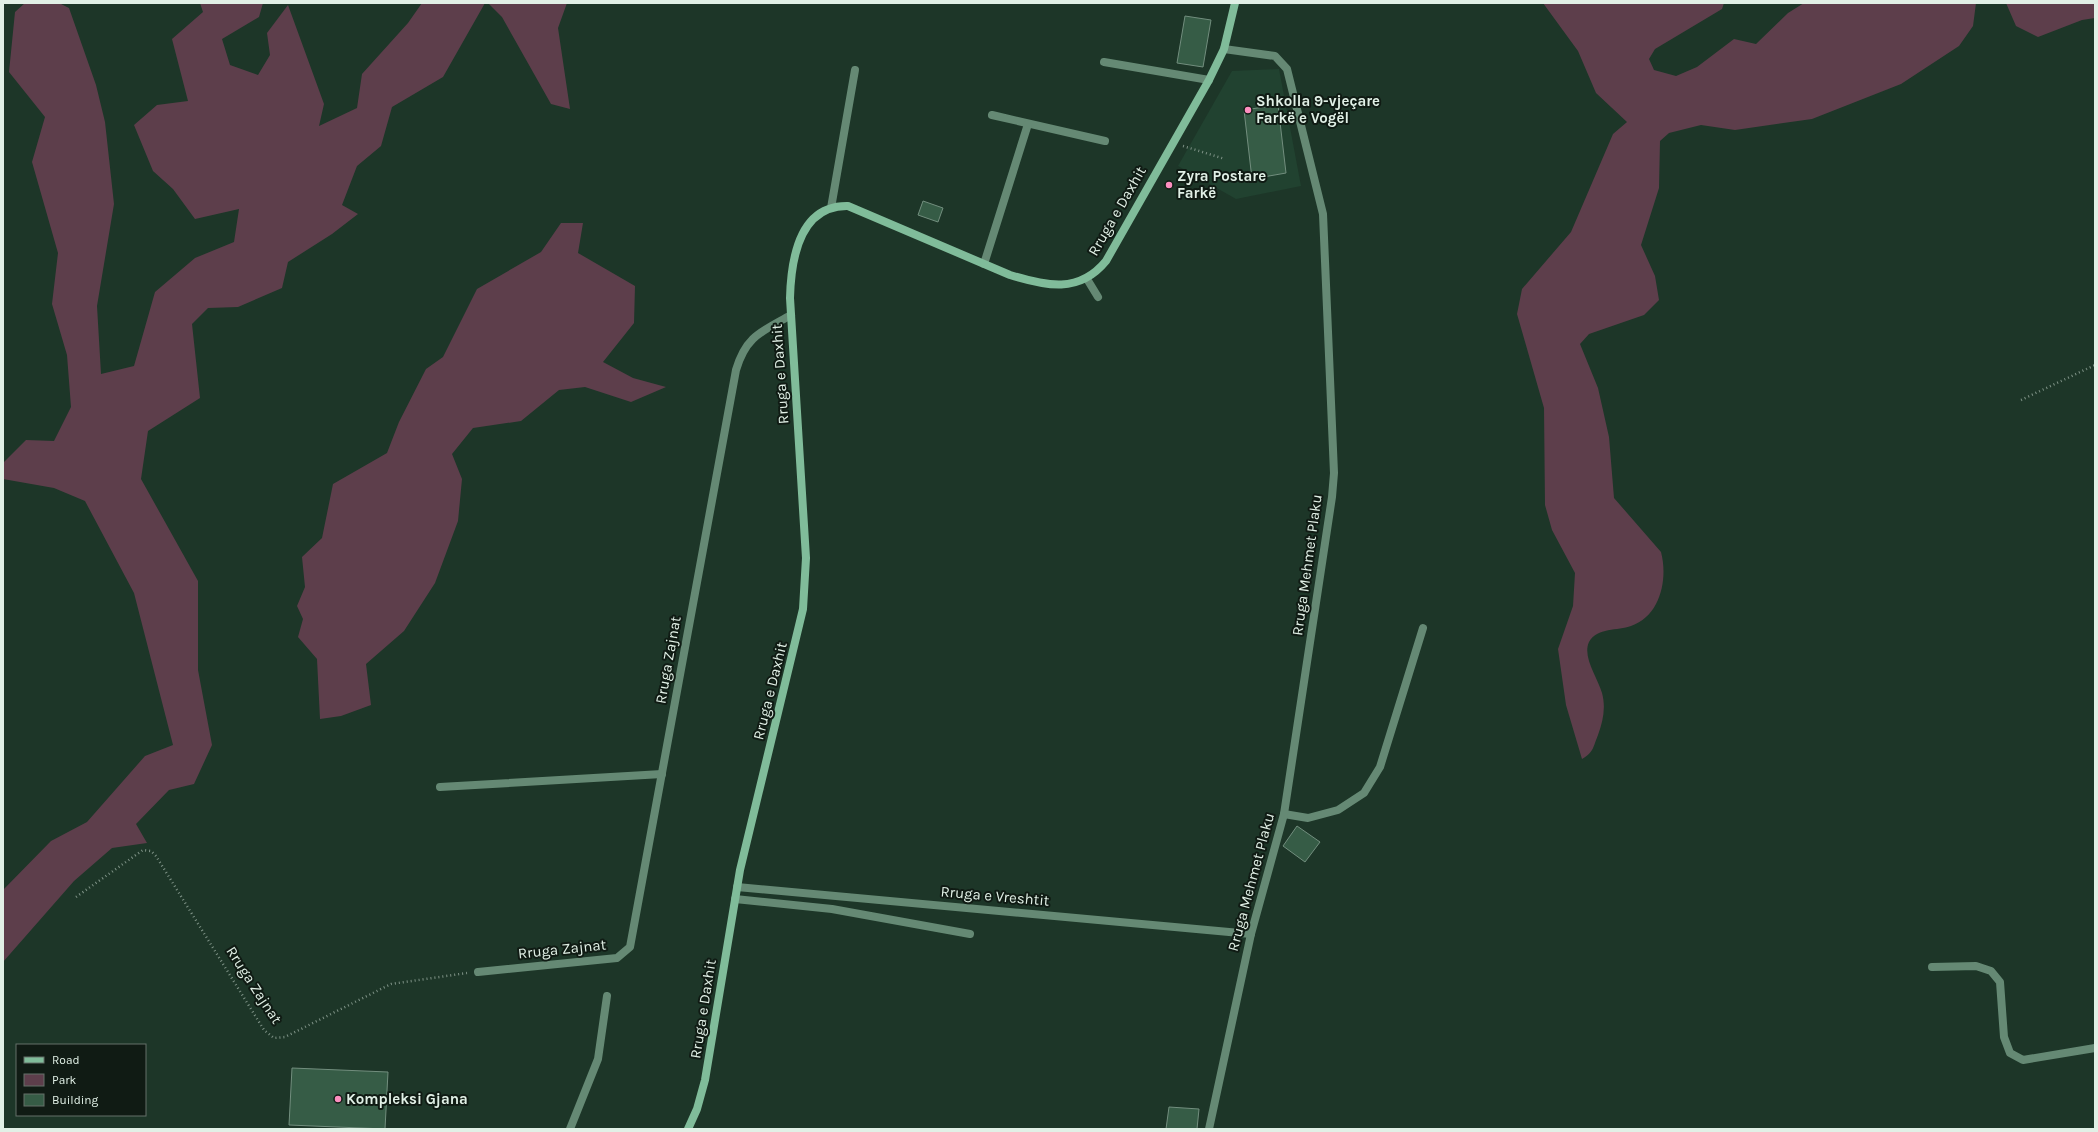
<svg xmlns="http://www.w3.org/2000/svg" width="2098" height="1132" font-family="Karla,sans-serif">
<rect width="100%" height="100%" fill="#1d3628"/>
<polygon fill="#214230" points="1279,69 1301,186 1236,199 1178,166 1232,71"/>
<g fill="#5d3e4b">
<polygon points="25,3 59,3 69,8 96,85 105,122 114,204 97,306 101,374 134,366 155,292 195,258 234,242 239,209 195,219 173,189 153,171 134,125 157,105 188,101 172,39 203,12 200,3 263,3 259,17 222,39 230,65 258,75 270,55 267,33 288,5 324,104 319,126 357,108 362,74 408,23 422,3 485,3 443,77 392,107 381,146 357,166 342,205 358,214 332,234 288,262 282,288 238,307 208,308 192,324 200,398 148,431 141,479 198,581 198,670 212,745 194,784 169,790 136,824 147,843 112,848 74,881 3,962 3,890 51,841 87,822 145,756 173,745 134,593 85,501 54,488 3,479 3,463 26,440 54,441 71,407 67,355 52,304 58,253 32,162 45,117 9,72 15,12"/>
<polygon points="488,3 567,3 558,28 570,109 551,104 502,17"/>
<path d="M 1543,3 L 1724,3 L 1722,9 L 1655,49 L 1649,59 L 1654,70 L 1676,76 L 1697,67 L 1734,39 L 1756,44 L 1788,13 L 1804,3 L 1976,3 L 1973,26 L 1959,46 L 1901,84 L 1812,119 L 1735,130 L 1701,125 L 1669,133 L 1660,141 L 1659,188 L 1641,245 L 1655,276 L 1659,300 L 1644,315 L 1589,334 L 1580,344 L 1598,388 L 1609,437 L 1614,498 L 1661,552 C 1668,578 1661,616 1631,626 C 1618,631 1597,627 1589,642 C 1582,657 1598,678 1602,693 C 1606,708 1603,721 1598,735 C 1593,747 1594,752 1582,759 L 1566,705 L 1558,649 L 1573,606 L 1575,573 L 1552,530 L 1545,505 L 1544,408 L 1517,314 L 1522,289 L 1571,232 L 1613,134 L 1627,122 L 1596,93 L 1578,51 Z"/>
<polygon points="2006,3 2095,3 2095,18 2082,20 2038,37 2016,26"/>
<polygon points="561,223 583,223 578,253 635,286 634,323 603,362 633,378 666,387 631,402 585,387 559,390 521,421 473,428 452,454 462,479 458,521 435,583 404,631 366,664 371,705 341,716 320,719 317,659 298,637 303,619 297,606 305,587 302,557 322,538 333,484 387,453 399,422 426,369 443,357 477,289 541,252"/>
</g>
<g fill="#365c46" stroke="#728e7e">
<polygon points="1185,16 1211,20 1203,67 1177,63"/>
<polygon points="1278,105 1286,173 1252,179 1244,110"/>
<polygon points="923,201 943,208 938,222 918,215"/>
<polygon points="1297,826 1320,842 1305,862 1283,846"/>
<polygon points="292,1068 388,1072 385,1129 289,1125"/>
<polygon points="1169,1107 1199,1109 1197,1129 1166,1129"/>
</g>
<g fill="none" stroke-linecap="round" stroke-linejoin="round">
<g stroke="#7e9286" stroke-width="2.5" stroke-dasharray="1 3" stroke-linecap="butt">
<polyline points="1183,146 1225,159"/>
<polyline points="2021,400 2095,365"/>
<polyline points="76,897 143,850 151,851 156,856 264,1030 274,1038 285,1037 391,984 467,973"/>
</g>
<g stroke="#658974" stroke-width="8">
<polyline points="992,115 1105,141"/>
<polyline points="831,208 855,70"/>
<polyline points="984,264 1028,124"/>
<polyline points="1087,279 1098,297"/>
<polyline points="1284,814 1308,818 1338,810 1364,793 1380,767 1423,628"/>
<polyline points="735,899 832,909 970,934"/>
<polyline points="1932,967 1976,966 1991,971 2000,982 2004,1037 2010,1053 2023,1060 2095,1048"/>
<polyline points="570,1129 598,1059 607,996"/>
</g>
<g stroke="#658974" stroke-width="8">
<polyline points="1104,62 1209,80"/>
<polyline points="440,787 662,774"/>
<polyline points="737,887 1251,934"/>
<path d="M 478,972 L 617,958 L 630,947 L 736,370 C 746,336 761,332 791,315"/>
<polyline points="1209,1129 1251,934 1284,814 1332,497 1334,473 1323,214 1287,69 1275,56 1224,49"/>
</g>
<path stroke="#80bc9a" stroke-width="8" d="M 688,1129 L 697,1109 L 705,1080 L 740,870 L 803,609 L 806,558 L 790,298 C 791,260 799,205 848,206 L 1010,275 C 1046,286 1079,294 1106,261 L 1209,80 L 1224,49 L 1235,3"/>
</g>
<g fill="#fd8ebf" stroke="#101b14" stroke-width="1.5">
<circle cx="1248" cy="110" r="4"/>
<circle cx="1169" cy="185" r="4"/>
<circle cx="338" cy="1099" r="4"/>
</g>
<g text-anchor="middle" stroke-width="4" stroke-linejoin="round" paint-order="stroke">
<g font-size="15" font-weight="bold" fill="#e1f0e6" stroke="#101b14" text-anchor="start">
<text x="1256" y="106">Shkolla 9-vjeçare<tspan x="1256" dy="17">Farkë e Vogël</tspan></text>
<text x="1177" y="181">Zyra Postare<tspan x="1177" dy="17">Farkë</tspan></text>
<text x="346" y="1104">Kompleksi Gjana</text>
</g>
<g font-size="15" fill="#e1f0e6" stroke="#101b14">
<text transform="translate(1117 211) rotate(-60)" y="5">Rruga e Daxhit</text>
<text transform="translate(780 374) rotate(-94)" y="5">Rruga e Daxhit</text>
<text transform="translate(1307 565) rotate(-82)" y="5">Rruga Mehmet Plaku</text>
<text transform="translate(668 660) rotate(-80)" y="5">Rruga Zajnat</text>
<text transform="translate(770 691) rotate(-76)" y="5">Rruga e Daxhit</text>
<text transform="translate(1251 882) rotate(-75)" y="5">Rruga Mehmet Plaku</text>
<text transform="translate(995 896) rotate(5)" y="5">Rruga e Vreshtit</text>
<text transform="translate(562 949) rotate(-6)" y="5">Rruga Zajnat</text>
<text transform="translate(254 985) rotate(57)" y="5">Rruga Zajnat</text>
<text transform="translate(703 1009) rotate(-81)" y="5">Rruga e Daxhit</text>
</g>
</g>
<rect width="2098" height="1132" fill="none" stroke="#e1f0e6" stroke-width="8"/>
<rect x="16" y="1044" width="130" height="72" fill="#101b14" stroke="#647068"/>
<rect x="24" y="1057" width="20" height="6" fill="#80bc9a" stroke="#647068"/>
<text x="52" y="1064" font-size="12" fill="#e1f0e6">Road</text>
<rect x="24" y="1074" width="20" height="12" fill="#5d3e4b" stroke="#647068"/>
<text x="52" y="1084" font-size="12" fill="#e1f0e6">Park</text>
<rect x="24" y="1094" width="20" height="12" fill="#365c46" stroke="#647068"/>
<text x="52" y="1104" font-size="12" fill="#e1f0e6">Building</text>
</svg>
